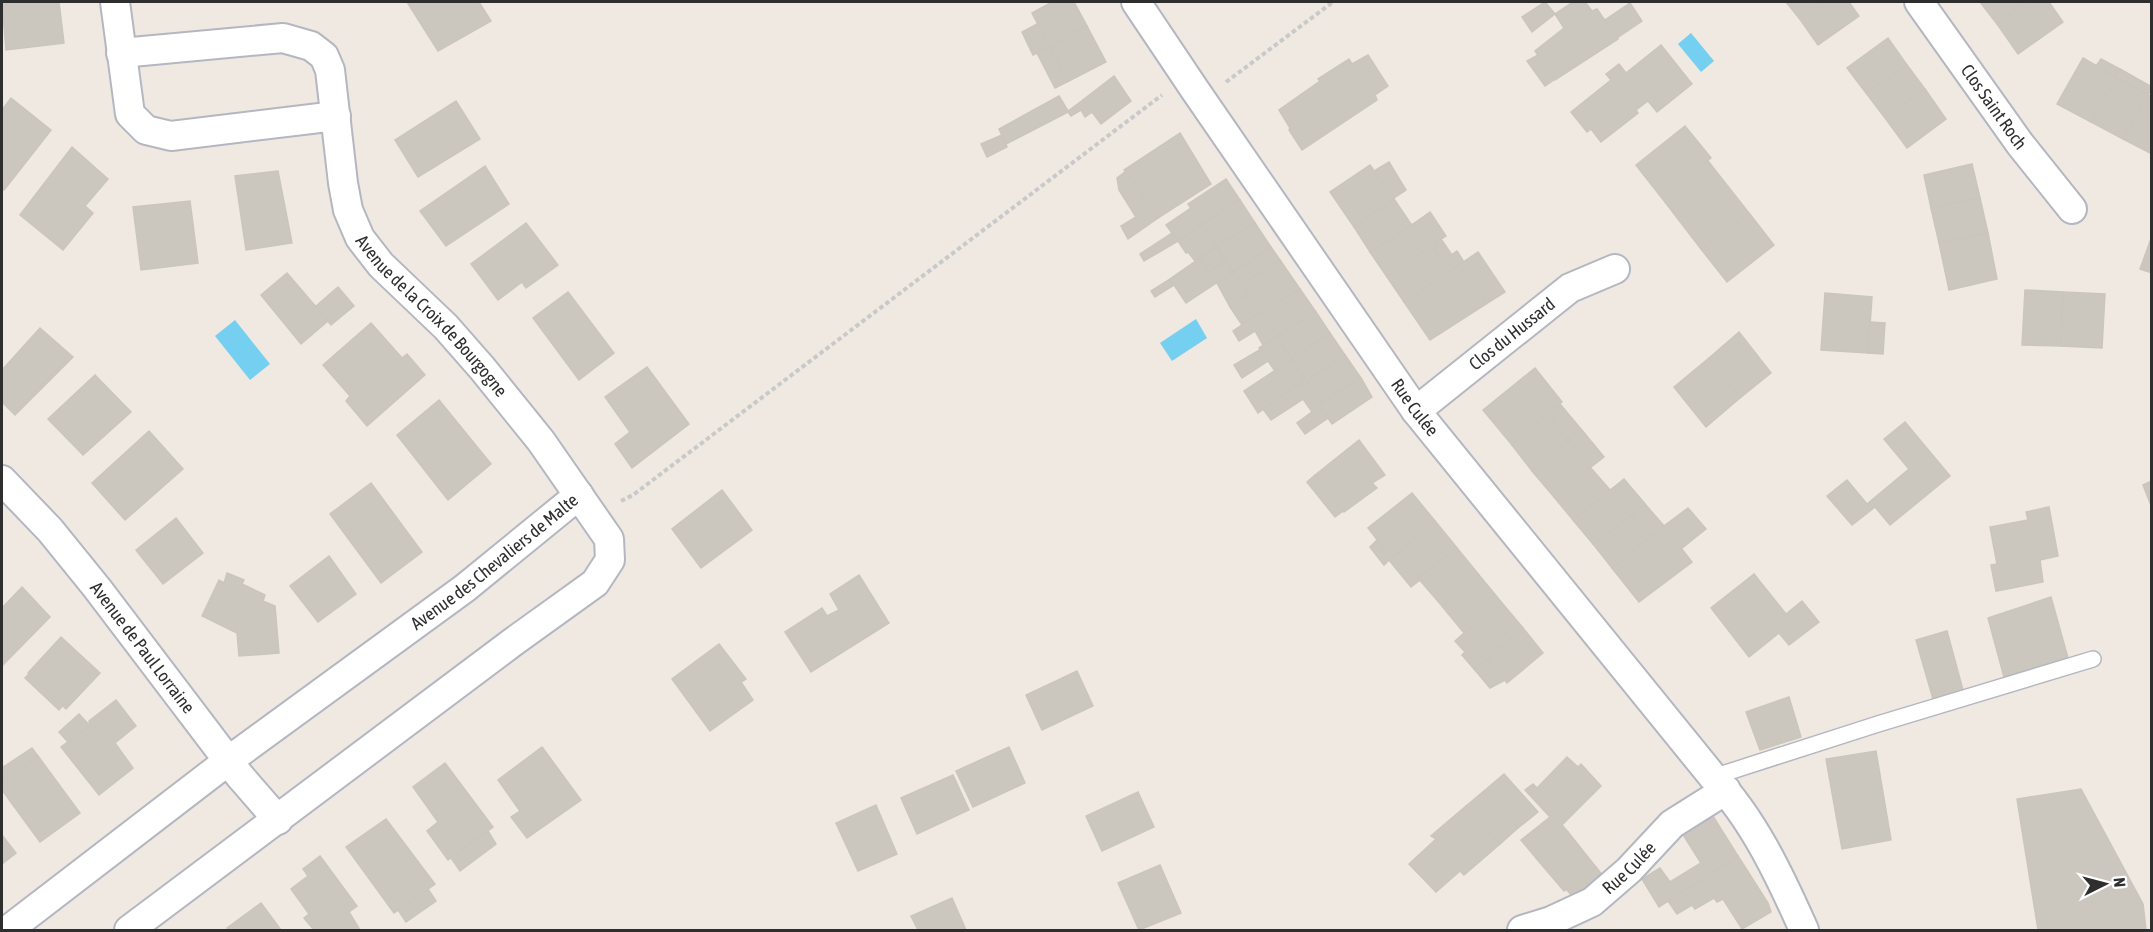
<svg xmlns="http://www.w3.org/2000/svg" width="2153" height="932" font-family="'Asap Condensed',sans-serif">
<rect width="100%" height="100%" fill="#efe9e1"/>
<g fill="#75cff0">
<polygon points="1691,33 1714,61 1701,72 1678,44"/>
<polygon points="1196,319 1207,338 1172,361 1160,343"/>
<polygon points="235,320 270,364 250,380 215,336"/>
</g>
<g fill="#cbc7bf" stroke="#cbc5ba" stroke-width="1.5">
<polygon points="2,2 59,2 64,43 6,50"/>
<polygon points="407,2 479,2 491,21 438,51"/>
<polygon points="1052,2 1074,2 1087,26 1050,47 1032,13"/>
<polygon points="1545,2 1555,14 1532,32 1522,17"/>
<polygon points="1573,2 1585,2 1592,11 1597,9 1618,39 1555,80 1535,51 1564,28 1555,14"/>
<polygon points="1786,2 1823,2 1799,18"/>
<polygon points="1823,2 1849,2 1859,16 1818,45 1799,18"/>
<polygon points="1980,2 2026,2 1997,24"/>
<polygon points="2026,2 2049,2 2063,22 2018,54 1997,24"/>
<polygon points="1630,3 1642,21 1617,38 1605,20"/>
<polygon points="1037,24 1050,47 1033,55 1022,32"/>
<polygon points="1087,26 1106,62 1067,82 1050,47"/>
<polygon points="1888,38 1907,65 1866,93 1847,68"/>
<polygon points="1661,45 1692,84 1657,112 1648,101 1636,110 1638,113 1601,142 1591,129 1587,132 1571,112 1611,80 1606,74 1619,64 1626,73"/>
<polygon points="1050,47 1067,82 1055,88 1037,53"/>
<polygon points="1368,55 1388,86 1375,95 1377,100 1302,150 1289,130 1290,128 1279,110 1320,81 1318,79 1349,59 1352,64"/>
<polygon points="1538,55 1555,79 1545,86 1527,61"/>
<polygon points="2083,58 2116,77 2091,122 2057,104"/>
<polygon points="2101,59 2120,69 2115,77 2096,66"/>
<polygon points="1907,65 1925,89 1885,118 1866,93"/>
<polygon points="2120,69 2152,87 2148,95 2115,77"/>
<polygon points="1114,76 1131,101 1101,124 1083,100"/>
<polygon points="2116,77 2148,95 2123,139 2091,122"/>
<polygon points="1925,89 1946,119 1907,148 1885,118"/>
<polygon points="2148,95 2152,97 2152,154 2123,139"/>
<polygon points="1059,96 1068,111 1083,100 1092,112 1085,117 1081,110 1071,116 1068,112 1006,144 999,129"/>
<polygon points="11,98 51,130 4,190 2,188 2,110"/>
<polygon points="456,101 480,139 418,177 395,140"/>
<polygon points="1685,126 1711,158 1661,197 1636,165"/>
<polygon points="1180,133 1211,184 1158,218 1124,170"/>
<polygon points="1002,135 1007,147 987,157 981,144"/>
<polygon points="72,147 108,179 85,206 93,213 63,250 20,215"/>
<polygon points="1708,161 1749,213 1701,249 1661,197"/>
<polygon points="1389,162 1406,190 1394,198 1374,171"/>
<polygon points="1972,164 1980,198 1931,208 1924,175"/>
<polygon points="1370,165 1394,199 1354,227 1330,192"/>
<polygon points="485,166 509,204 446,246 420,211"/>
<polygon points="278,171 292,243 246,250 235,176"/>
<polygon points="1126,171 1158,218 1128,239 1121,226 1136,217 1119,190 1117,178"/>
<polygon points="1226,179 1240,200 1202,225 1188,204"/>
<polygon points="1980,198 1988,233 1939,243 1931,208"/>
<polygon points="1394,199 1411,224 1370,252 1354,227"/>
<polygon points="1240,200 1255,223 1217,247 1202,225"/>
<polygon points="190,201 198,263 141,270 133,207"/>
<polygon points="1191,208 1202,225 1178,241 1166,225"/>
<polygon points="1430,212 1446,236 1441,239 1452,255 1441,262 1433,248 1437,245 1419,220"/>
<polygon points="1749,213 1774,245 1727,282 1701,249"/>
<polygon points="1419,220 1437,245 1433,248 1431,246 1387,277 1370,252"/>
<polygon points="526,223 558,265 526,288 522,282 498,300 471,264"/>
<polygon points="1255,223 1271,247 1233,272 1217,247"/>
<polygon points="1202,225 1217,247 1195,261 1188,252 1186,253 1178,241"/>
<polygon points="1172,233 1178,241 1144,261 1140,254"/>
<polygon points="1988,233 1997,279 1949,290 1939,243"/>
<polygon points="2152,236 2152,273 2140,269"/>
<polygon points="1431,246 1441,262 1457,251 1464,262 1404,302 1387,277"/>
<polygon points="1217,247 1226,261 1209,272 1200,258"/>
<polygon points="1271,247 1280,260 1242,284 1233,272"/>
<polygon points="1478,252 1505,292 1486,304 1459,265"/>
<polygon points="1200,258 1209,272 1226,261 1233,272 1186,303 1170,279"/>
<polygon points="1280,260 1300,289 1261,313 1242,284"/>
<polygon points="1459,265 1486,304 1430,340 1404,302"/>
<polygon points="1233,272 1249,294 1230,307 1217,283"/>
<polygon points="287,273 328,321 301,344 261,295"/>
<polygon points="1170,279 1174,285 1155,297 1151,291"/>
<polygon points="338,287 354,306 331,325 316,306"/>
<polygon points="1300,289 1316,312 1277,337 1261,313"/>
<polygon points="2025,290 2063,292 2061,346 2022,345"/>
<polygon points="568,292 614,353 579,380 533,318"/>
<polygon points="2063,292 2105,294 2102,348 2061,346"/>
<polygon points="1825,293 1872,297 1868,353 1821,350"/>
<polygon points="1249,294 1261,312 1242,325 1230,307"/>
<polygon points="1261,312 1277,336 1263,345 1255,331 1239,341 1233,331"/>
<polygon points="1316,312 1330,333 1292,358 1277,337"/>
<polygon points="1870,322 1885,323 1883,354 1868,353"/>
<polygon points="371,323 402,358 407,354 425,375 367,426 346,401 350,396 323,365"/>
<polygon points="40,328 73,357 15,415 2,402 2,370"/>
<polygon points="1739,332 1771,373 1740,398 1709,358"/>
<polygon points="1330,333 1345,355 1307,381 1292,358"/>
<polygon points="1277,336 1292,359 1275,371 1259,348"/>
<polygon points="1261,349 1268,361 1242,378 1234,365"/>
<polygon points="1345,355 1361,378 1322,403 1307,381"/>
<polygon points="1709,358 1740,398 1706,427 1674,387"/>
<polygon points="1292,359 1306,380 1258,413 1244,391"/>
<polygon points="647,367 689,424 632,468 615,444 630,432 605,397"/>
<polygon points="1535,368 1562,402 1512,445 1483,410"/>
<polygon points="95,375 131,412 83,455 48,419"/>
<polygon points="1361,378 1372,397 1332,424 1319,405"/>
<polygon points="1306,380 1322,403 1320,406 1312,412 1303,399 1271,420 1263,409"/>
<polygon points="439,400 491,464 448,500 397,435"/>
<polygon points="1560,404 1581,429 1567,439 1547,413"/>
<polygon points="1320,406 1328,418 1305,434 1297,423"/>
<polygon points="1547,413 1568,440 1532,471 1512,445"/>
<polygon points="1905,422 1950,476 1890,525 1875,507 1852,525 1827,496 1847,480 1867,504 1909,469 1884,439"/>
<polygon points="1581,429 1604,457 1591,467 1567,439"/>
<polygon points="149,431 183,469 125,520 92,483"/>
<polygon points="1359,440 1385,475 1372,483 1377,488 1344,512 1315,475"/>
<polygon points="1568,440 1590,467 1554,497 1532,471"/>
<polygon points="1590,467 1610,490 1573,520 1554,497"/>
<polygon points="1315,475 1343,511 1335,517 1307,482"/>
<polygon points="1624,479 1645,504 1593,544 1573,520"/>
<polygon points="2152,481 2152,508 2143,485"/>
<polygon points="371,483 422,552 381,583 330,514"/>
<polygon points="722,490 752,530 701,568 672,529"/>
<polygon points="1412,493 1435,521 1391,558 1368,528"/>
<polygon points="1645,504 1664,526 1651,536 1632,515"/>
<polygon points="2049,507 2058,556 2040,560 2043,582 1996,591 1991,565 1997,564 1990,527 2028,520 2026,512"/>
<polygon points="1688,508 1706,529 1681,549 1664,526"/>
<polygon points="1632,515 1651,536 1612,568 1593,544"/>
<polygon points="176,518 203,553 163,584 136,550"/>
<polygon points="1435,521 1457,548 1418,578 1398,553"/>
<polygon points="1664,526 1692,562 1639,602 1612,568"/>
<polygon points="1377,540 1391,558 1384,565 1370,547"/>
<polygon points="1457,548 1479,575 1442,606 1418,578"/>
<polygon points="1398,553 1420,580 1411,587 1389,560"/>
<polygon points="329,556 356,594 318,622 290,586"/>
<polygon points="227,573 244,580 242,584 265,595 263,601 275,606 279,653 239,656 237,633 202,616 219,580 224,583"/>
<polygon points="1754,574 1786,614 1802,601 1819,622 1789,645 1779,633 1749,657 1711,608"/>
<polygon points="859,575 889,623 811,672 785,632 822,608 827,616 839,610 830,594"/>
<polygon points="1479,575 1502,603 1464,633 1442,606"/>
<polygon points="22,587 50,617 2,666 2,608"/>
<polygon points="2051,597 2068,658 2004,677 1988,618"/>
<polygon points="1502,603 1523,628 1487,660 1464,633"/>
<polygon points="1523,628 1543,653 1507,683 1488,659"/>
<polygon points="1947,631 1963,690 1933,699 1916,640"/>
<polygon points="1464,633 1487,660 1474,669 1462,655 1465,652 1455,641"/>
<polygon points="61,637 100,673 66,709 28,673"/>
<polygon points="719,644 746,679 741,682 753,700 710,731 672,679"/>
<polygon points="1488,659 1505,680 1490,688 1474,669"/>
<polygon points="1077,671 1093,706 1042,730 1026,695"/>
<polygon points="29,674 63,705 59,710 25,678"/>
<polygon points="1789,697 1801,737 1760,750 1746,712"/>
<polygon points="116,700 136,726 115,743 133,768 99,795 61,747 90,726 89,721"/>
<polygon points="79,714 90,726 68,742 59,732"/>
<polygon points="542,747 581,800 527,838 511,817 520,811 498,780"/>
<polygon points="1009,747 1025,783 973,807 956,771"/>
<polygon points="32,748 38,756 2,783 2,768"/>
<polygon points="1876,751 1891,840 1842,849 1826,759"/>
<polygon points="38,756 80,813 40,842 2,790 2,783"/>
<polygon points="1567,757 1578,767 1581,764 1601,786 1562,825 1568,832 1536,858 1521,840 1550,817 1525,790 1533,784 1537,788"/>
<polygon points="445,763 493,827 448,860 427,831 438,822 413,787"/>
<polygon points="1504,774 1538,812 1518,828 1484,791"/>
<polygon points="953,775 969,810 917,834 901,798"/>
<polygon points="2081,789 2143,904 2146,930 2038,930 2017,799"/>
<polygon points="1484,791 1518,828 1500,844 1466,806"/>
<polygon points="1138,792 1154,827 1102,851 1086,816"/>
<polygon points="876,805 897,854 858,871 836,823"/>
<polygon points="1466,806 1500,844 1464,875 1460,871 1436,892 1409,864 1436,839 1431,836"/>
<polygon points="1711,813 1738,856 1659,907 1642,879 1660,868 1670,882 1701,863 1680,830"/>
<polygon points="386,819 435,884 394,913 346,847"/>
<polygon points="488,831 496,844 460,871 451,858"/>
<polygon points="1568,832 1596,867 1564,891 1536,858"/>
<polygon points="2,835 16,853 2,864"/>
<polygon points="320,856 357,906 349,912 360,930 314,930 304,918 309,914 291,889 308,876 303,869"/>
<polygon points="1738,856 1768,903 1771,912 1742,929 1723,899 1717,902 1714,898 1695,909 1692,905 1677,914 1668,901"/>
<polygon points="1160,865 1181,913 1139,930 1118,883"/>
<polygon points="1596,867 1606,880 1576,900 1566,889"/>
<polygon points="428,889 436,901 406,922 398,910"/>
<polygon points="952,898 966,930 918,930 911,916"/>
<polygon points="261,903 281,930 230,930 227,928"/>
</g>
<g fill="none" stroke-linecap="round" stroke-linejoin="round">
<g stroke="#b4b7c1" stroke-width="18">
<polyline id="service" points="1713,777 1878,724 2093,659"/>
</g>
<g stroke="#b4b7c1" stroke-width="32">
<g id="minor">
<polyline points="115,2 130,114 146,130 171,136 336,116"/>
<path id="s1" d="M 1136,2 L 1195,90 L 1416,411 L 1713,777 C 1753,818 1781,878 1804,930"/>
<path id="s2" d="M 1919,2 L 2020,144 L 2072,209"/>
<path id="s3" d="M 121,53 L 283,38 L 311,46 L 324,56 L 330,70 L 343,183 L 348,210 L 360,238 L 381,265 L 446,327 L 482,368 L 541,441 L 609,539 L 610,560 L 595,583 L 513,642 L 129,930"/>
<path id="s4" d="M 1416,411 L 1570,288 L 1615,269"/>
<path id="s5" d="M 2,480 L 50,530 L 97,588 L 239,775 L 278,820"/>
<path id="s6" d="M 8,930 L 228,761 L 465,588 L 579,495"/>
<path id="s7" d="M 1522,930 L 1551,921 L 1592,902 L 1629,870 L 1672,824 L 1726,790"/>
</g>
</g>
<g stroke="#c9c9c9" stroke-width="4" stroke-dasharray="4.5 3" stroke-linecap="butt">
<polyline points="1226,82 1333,2"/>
<polyline points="621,501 633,495 1162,95"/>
</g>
<use href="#service" stroke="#fff" stroke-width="15"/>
<use href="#minor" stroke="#fff" stroke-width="28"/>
</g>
<g text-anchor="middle" stroke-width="5" stroke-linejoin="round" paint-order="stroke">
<g font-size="18" fill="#2e2e2e" stroke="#fff">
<text dy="6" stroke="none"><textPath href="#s2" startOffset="129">Clos Saint Roch</textPath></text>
<text dy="6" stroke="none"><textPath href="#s3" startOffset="501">Avenue de la Croix de Bourgogne</textPath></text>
<text dy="6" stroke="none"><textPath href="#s4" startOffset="123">Clos du Hussard</textPath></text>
<text dy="6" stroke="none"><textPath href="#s1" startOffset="492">Rue Culée</textPath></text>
<text dy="6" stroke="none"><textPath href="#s6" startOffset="610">Avenue des Chevaliers de Malte</textPath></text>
<text dy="6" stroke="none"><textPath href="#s5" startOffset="219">Avenue de Paul Lorraine</textPath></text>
<text dy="6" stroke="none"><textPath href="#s7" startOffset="126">Rue Culée</textPath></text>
</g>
</g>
<rect width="2153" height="932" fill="none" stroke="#2e2e2e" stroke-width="6"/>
<g transform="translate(2105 884) rotate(84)" stroke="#ffffff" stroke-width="4.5" paint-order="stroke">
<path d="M0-4.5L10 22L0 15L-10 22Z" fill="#2e2e2e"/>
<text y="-9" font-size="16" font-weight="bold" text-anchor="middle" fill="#2e2e2e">N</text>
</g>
</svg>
